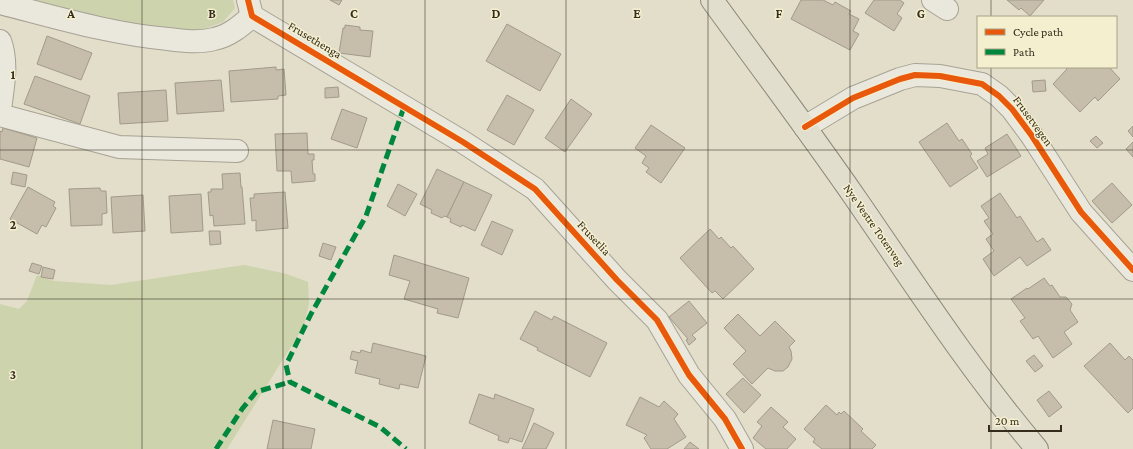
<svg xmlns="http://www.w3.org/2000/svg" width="1133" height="449" font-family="'Crimson Pro',serif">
<rect width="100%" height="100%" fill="#e2deca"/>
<g fill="#cdd3ad">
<polygon points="31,0 233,0 235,8 223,22 193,33 137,31"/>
<polygon points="244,265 287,274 308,282 309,304 304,326 227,449 0,449 0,304 19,309 27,301 37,275 54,281 111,285"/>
</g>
<g fill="#c6bdab" stroke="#a29a8a">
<polygon points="330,0 342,0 339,5"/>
<polygon points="801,0 823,0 833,5 835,2 851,11 849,14 859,19 853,31 859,34 850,50 791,19"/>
<polygon points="874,0 900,0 904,3 897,14 902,18 894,31 865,13"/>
<polygon points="1007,0 1044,0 1030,16 1021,8 1019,10"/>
<polygon points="507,24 561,54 540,91 486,61"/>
<polygon points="345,25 360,27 360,30 373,31 370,57 339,53 343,28 345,28"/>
<polygon points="47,36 92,53 81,80 37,64"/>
<polygon points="276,67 276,70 284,69 286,95 278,96 278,99 231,102 229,71"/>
<polygon points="1065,67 1109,67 1120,79 1098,101 1095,97 1080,112 1053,84 1067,69"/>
<polygon points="35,76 90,96 80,124 24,104"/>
<polygon points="221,80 224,111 177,114 175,83"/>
<polygon points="1045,80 1046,91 1033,92 1032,81"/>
<polygon points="338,87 339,97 325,98 325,88"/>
<polygon points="166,90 168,121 120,124 118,93"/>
<polygon points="507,95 534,110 514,145 487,130"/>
<polygon points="571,99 592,114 565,152 545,138"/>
<polygon points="342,109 367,118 357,148 331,139"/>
<polygon points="947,123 959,141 962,139 972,154 970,156 978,168 950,187 919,142"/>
<polygon points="651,125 685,148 661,183 646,172 649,168 642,163 646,156 635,148"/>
<polygon points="1133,126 1133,137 1128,131"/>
<polygon points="3,128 37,138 29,167 0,159 0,131 2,132"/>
<polygon points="307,133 308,154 314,154 314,160 312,160 313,174 315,174 315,181 292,183 291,171 277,171 275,134"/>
<polygon points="1007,134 1021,156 987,177 977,161 988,154 985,148"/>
<polygon points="1096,136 1103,143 1097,148 1090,141"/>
<polygon points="1133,142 1133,157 1126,149"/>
<polygon points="437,169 464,182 447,217 444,216 442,218 431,213 432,210 420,204"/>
<polygon points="13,172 27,175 25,187 11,184"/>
<polygon points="240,173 241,187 242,187 245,224 214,226 213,215 210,216 208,192 211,192 211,189 223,189 222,174"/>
<polygon points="464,182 492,195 475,231 462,225 461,227 450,222 451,219 447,217"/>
<polygon points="1112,183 1132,205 1112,223 1092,201"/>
<polygon points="398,184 417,194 405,216 387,206"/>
<polygon points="28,187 55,202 53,206 56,208 46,227 42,225 37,234 10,219"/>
<polygon points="100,188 101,191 106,191 107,213 102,214 102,225 71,226 69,189"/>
<polygon points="285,192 288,228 256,231 256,220 252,221 250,198 254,198 254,194"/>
<polygon points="1000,193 1017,218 1020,216 1037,242 1043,238 1051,250 1027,266 1020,257 994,276 983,259 994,251 986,239 993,234 984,221 989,218 981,206"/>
<polygon points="201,194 203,231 171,233 169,196"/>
<polygon points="143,195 145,231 113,233 111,197"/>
<polygon points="492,221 513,230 502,255 481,245"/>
<polygon points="710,229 719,239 721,237 731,248 733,246 754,269 723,299 715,291 712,293 680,258"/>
<polygon points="209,231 220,231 221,244 210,245"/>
<polygon points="323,243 336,247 331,260 319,256"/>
<polygon points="394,255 469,278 458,318 437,313 438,309 404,299 410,281 389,275"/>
<polygon points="32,263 42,266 39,274 29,271"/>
<polygon points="43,267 55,270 53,279 41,277"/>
<polygon points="1044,278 1050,286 1052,285 1060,297 1066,297 1072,304 1070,310 1078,322 1064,332 1072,344 1053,358 1038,336 1033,339 1020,321 1025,318 1011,299 1027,288 1028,289"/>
<polygon points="689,301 707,323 692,335 696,339 689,345 686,340 688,339 669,317"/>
<polygon points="535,311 552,320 554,316 607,343 590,377 537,350 538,348 520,339"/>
<polygon points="738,314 760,336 775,321 795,341 789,347 791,351 792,359 788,367 783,371 775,371 768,368 752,384 733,364 746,351 724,328"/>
<polygon points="373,343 426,356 418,388 400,384 399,389 379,384 380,379 355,373 358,361 350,359 352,351 360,353 361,350 371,353"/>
<polygon points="1110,343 1125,360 1129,356 1133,360 1133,408 1128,413 1084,366"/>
<polygon points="1034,355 1043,366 1035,372 1026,361"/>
<polygon points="743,378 761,395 744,413 726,394"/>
<polygon points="1049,391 1062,407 1049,417 1037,400"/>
<polygon points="479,394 494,399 495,394 534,409 522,442 510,438 508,443 498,440 499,436 469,423"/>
<polygon points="640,397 659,407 664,401 678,414 674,419 686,437 667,449 651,449 644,438 647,435 626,425"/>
<polygon points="826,405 837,415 839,412 841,414 844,411 863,429 861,431 876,445 872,449 822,449 813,442 815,439 804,429"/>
<polygon points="771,407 788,422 783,427 796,439 787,449 766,449 753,438 762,426 757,422"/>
<polygon points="273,420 315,429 311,449 267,449"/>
<polygon points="534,423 554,433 546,449 522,449"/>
<polygon points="690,442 699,449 684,449"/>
</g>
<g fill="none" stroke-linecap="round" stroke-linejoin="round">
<g stroke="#a7a294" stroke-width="24">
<g id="minor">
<polyline points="248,0 252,16 463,142 535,189 617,280 657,320 689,375 725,419 742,449"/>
<polyline points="933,0 947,9"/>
<path d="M 0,3 C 55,17 111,34 168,39 C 183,41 199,43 214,39 C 229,36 241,26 252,16"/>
<path d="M 0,41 C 8,62 3,87 0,109"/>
<polyline points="0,115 119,147 237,151"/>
<polyline points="805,127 853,98 900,79 915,75 940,76 982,84 999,96 1012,109 1032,136 1081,212 1133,270"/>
</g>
</g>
<g stroke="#8c887a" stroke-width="24">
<path id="major" d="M 712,0 C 760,66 809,131 856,199 C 914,283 970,370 1037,449"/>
</g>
<use href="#minor" stroke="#eae8dc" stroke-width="22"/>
<use href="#major" stroke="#e1decd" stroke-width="22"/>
<g stroke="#00873e" stroke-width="5" stroke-dasharray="10 5" stroke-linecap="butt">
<polyline points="404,107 366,216 311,314 286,365 290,382 380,427 406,449"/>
<polyline points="216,449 242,409 256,392 290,382"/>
</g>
<g stroke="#f4efcf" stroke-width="8">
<g id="cycleway">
<polyline points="248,0 252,16 463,142 535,189 617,280 657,320 689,375 725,419 742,449"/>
<polyline points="805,127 853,98 900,79 915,75 940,76 982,84 999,96 1012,109 1032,136 1081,212 1133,270"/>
</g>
</g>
<use href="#cycleway" stroke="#e8590c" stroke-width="6"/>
</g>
<path fill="none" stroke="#352c1d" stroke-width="1" stroke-opacity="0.55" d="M 142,0 L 142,449M 283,0 L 283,449M 425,0 L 425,449M 566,0 L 566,449M 708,0 L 708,449M 850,0 L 850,449M 991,0 L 991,17M 991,67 L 991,449M 0,150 L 1133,150M 0,299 L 1133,299"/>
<g text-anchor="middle" stroke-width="3" stroke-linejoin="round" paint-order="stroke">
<g font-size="12" fill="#352c1d" stroke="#f4efcf">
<text transform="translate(315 40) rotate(31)" y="4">Frusethenga</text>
<text transform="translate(1033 121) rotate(54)" y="4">Frusetvegen</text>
<text transform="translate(874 225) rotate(55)" y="4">Nye Vestre Totenveg</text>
<text transform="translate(594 238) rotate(47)" y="4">Frusetlia</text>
</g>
</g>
<g font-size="13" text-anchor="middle" font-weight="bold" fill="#352c1d" stroke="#f4efcf" stroke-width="3" stroke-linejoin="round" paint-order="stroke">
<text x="71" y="18">A</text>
<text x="212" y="18">B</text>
<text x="354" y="18">C</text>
<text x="496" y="18">D</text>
<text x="637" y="18">E</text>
<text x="779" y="18">F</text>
<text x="921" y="18">G</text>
<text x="13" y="79">1</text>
<text x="13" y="229">2</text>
<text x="13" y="379">3</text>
</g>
<rect x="977" y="16" width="140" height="52" fill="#f4efcf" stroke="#a8a188"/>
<rect x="985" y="29" width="20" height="6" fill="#e8590c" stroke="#a8a188"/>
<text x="1013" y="36" font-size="12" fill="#352c1d">Cycle path</text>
<rect x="985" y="49" width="20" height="6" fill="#00873e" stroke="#a8a188"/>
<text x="1013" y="56" font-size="12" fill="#352c1d">Path</text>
<path d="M989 425v6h72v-6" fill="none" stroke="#352c1d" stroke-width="2"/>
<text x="995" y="425" font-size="12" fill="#352c1d" stroke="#f4efcf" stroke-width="3" paint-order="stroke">20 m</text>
</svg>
